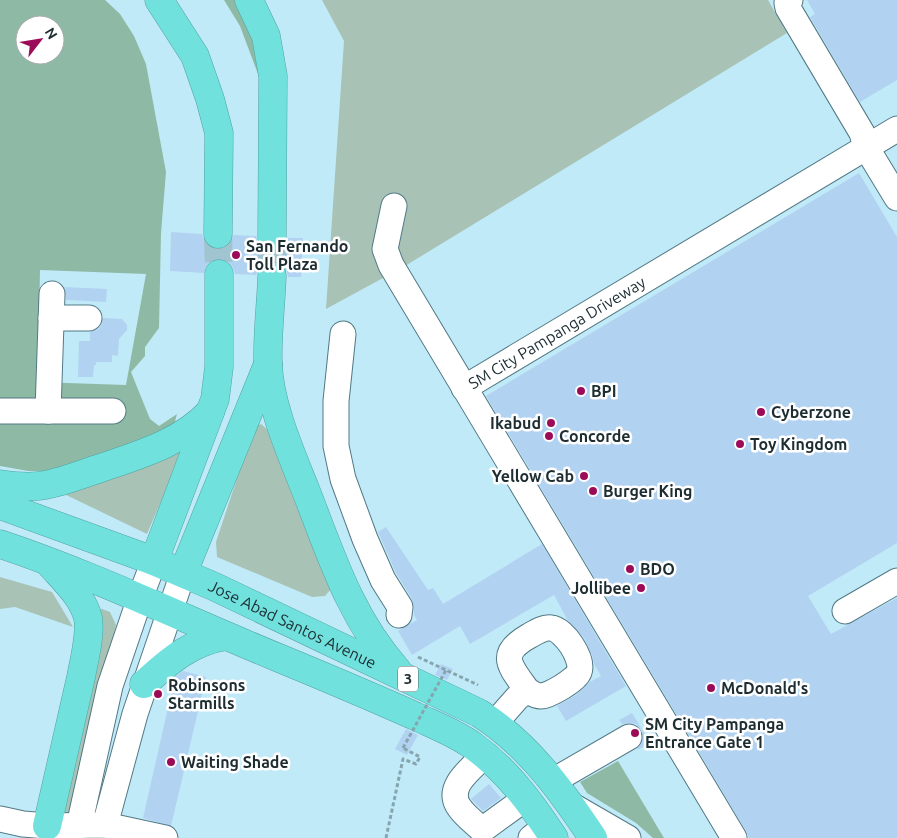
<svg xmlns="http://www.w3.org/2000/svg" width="897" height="838" font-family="Ubuntu,sans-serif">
<rect width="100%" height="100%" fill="#c1eaf8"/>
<g fill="#a8c3b6">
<polygon points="322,0 768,0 787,33 405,266 326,309 344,41"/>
<polygon points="261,424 269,431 332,588 325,596 312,597 217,557 216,542 253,430 256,426"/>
<polygon points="184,448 147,534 60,492"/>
<polygon points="0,577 52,592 73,627 15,607 0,609"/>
<polygon points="102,609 110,612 116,625 72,817 63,819 97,611"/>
</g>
<g fill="#8ebaa5" fill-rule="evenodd">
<path d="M 0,0 L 105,0 L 120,14 L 134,36 L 146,64 L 166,172 L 161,233 L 159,328 L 145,347 L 145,356 L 131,372 L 150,419 L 159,426 L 177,414 L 173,429 L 59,471 L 28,471 L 0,466 ZM 25,25 L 55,25 L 55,55 L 25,55 ZM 40,270 L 146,274 L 126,385 L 38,382 Z"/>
<polygon points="224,0 238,0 251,20 261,82 240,26"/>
<polygon points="618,761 664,838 653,838 636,823 587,793 580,782"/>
</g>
<g fill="#b2d2f1">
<polygon points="807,0 897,0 897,80 860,102 810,17 815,14"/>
<polygon points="859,173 897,237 897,543 808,596 831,634 897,598 897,838 749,838 746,831 486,396"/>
<polygon points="171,232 202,234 205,242 210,248 217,250 226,247 231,242 233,235 256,236 259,245 264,250 271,253 280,250 285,245 288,238 303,238 301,277 288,277 286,268 281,263 273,260 264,262 259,267 256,275 235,274 232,266 226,260 219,258 211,261 206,266 204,273 170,271"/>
<polygon points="64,287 107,289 106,302 66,300"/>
<polygon points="103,318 122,319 127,325 127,330 119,339 118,356 112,355 112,362 96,362 96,365 94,365 93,377 78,377 79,341 90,341 90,332 97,330 101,326"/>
<polygon points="386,527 428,590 433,588 443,604 542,544 626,686 566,721 557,706 576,695 590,682 601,676 594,664 592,655 584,638 568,621 554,595 470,644 460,626 412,655 398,631 417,620 414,615 414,608 412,599 396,573 378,532"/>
<polygon points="441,664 453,669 447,680 435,675"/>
<polygon points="183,671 206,677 171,826 143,818 175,677"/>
<polygon points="632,713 650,743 637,750 643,737 641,729 636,724 629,723 622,724 619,720"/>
<polygon points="406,729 418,735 407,755 395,749"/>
<polygon points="489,784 501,798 483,811 471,799"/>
</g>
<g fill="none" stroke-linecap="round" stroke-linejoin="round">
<g stroke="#a0c4d0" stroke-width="28" stroke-dasharray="28 14" stroke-linecap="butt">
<polyline points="218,234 219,274"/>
<polyline points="272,276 272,237"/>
</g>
<g stroke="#527985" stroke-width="27">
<g id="minor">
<polyline points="790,0 787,3 788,8 862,133 866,147 897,198"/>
<polyline points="394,206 385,249 391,265 734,838"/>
<polyline points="51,318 89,318"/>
<polyline points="343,334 336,401 336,446 343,479 365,539 383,580 400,607 399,615"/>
<path id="s1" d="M 464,388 L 897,129"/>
<polyline points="0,411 113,411"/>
<polyline points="48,411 52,294"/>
<polyline points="845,611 897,581"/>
<path d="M 495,723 L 517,698 L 527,690 C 532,693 535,696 541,696 C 549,696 576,680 579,672 C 584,659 564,629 551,628 C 543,627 536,632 529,636 C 497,654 510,666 527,690"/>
<path d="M 485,755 C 472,768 445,787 459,807 C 465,816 475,823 482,830 L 526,798"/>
<polyline points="553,781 629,737"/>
<polyline points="571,805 628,838"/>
<polyline points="0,819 23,824 47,826 105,825 165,838"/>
<polyline points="105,825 135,714 183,573"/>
<polyline points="79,826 110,686 140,598 154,561"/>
<polyline points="531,838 546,826"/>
</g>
</g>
<g stroke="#53a2a1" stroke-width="29">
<g id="highway">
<polyline points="159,0 195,56 210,99 219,133 218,234"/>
<polyline points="249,0 266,36 273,76 272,237"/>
<path d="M 272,276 C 271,305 267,335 268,363 C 269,404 291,453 306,491 C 331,555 350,617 397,670"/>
<path d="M 0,484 C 13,486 26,487 38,486 C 59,484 78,475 98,469 C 138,455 180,444 210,412"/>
<path id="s2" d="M 0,505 L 154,561 L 213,586 L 479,713 C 528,744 561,790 593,838"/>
<path d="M 0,544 C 96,576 186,620 279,658 C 325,677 370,696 415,716 C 434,725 455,733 472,745 C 507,770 531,803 554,838"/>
<polyline points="154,561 215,399 219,367 219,274"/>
<polyline points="183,573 268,364"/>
<path d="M 144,684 C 170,660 191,642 226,636"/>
<path d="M 47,826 L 81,677 C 84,661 91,634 88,618 C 83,597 64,580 50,564"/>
</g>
</g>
<g stroke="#85a5af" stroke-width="3" stroke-dasharray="4 2.5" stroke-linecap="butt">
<polyline points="418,657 478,685"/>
<polyline points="386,838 403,759 416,764 420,757 403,748"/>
</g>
<use href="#minor" stroke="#fff" stroke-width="25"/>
<use href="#highway" stroke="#70e1dd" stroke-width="28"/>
<polyline stroke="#85a5af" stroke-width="3" stroke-dasharray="4 2.5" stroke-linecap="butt" points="403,748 446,670"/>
</g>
<g fill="#9c0b58" stroke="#fff" stroke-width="2">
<circle cx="236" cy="255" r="5"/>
<circle cx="581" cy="391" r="5"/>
<circle cx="761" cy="412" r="5"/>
<circle cx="551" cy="423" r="5"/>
<circle cx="549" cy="436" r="5"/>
<circle cx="740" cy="444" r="5"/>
<circle cx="584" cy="476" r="5"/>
<circle cx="593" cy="491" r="5"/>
<circle cx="630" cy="569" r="5"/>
<circle cx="641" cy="588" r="5"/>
<circle cx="711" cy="688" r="5"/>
<circle cx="158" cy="694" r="5"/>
<circle cx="635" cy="733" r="5"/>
<circle cx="171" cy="762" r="5"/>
</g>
<g text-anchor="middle" stroke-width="5" stroke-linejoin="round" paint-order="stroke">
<rect fill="#fff" stroke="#616c70" stroke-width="1" x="398" y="666.5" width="20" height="25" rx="4"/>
<g font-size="15" font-weight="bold" fill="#1d2d32">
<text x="408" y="684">3</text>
</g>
<g font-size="16" font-weight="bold" fill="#1d2d32" stroke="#fff" text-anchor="start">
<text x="246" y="252">San Fernando<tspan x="246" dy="18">Toll Plaza</tspan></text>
<text x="591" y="397">BPI</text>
<text x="771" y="418">Cyberzone</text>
<text x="541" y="429" text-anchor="end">Ikabud</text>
<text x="559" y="442">Concorde</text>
<text x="750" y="450">Toy Kingdom</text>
<text x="574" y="482" text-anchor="end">Yellow Cab</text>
<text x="603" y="497">Burger King</text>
<text x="640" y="575">BDO</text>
<text x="631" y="594" text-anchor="end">Jollibee</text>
<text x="168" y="691">Robinsons<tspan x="168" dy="18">Starmills</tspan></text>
<text x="721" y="694">McDonald's</text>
<text x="645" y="730">SM City Pampanga<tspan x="645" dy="18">Entrance Gate 1</tspan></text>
<text x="181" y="768">Waiting Shade</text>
</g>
<g font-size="16" fill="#1d2d32" stroke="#fff">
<text dy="6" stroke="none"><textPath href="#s1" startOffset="108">SM City Pampanga Driveway</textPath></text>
<text dy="6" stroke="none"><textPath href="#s2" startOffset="316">Jose Abad Santos Avenue</textPath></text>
</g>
</g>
<g transform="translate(40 40) rotate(59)"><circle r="24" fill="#ffffff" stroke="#a5abad"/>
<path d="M0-4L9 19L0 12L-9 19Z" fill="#9c0b58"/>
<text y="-8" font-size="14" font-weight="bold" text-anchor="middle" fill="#1d2d32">N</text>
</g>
</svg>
